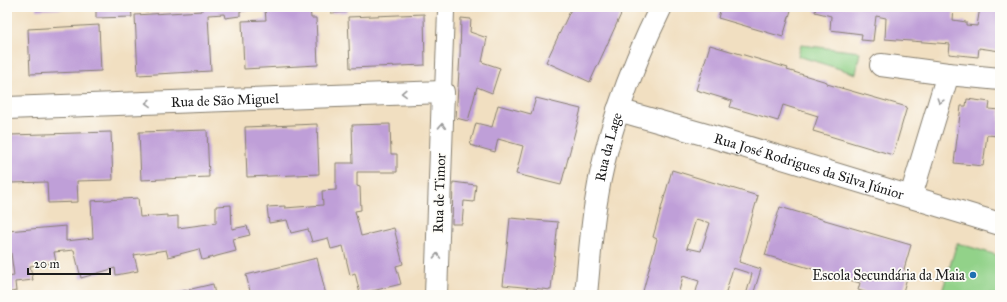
<svg xmlns="http://www.w3.org/2000/svg" width="1007" height="302" font-family="'IM FELL Great Primer',serif">
<rect width="100%" height="100%" fill="#fdfcf7"/>
<filter id="ink" filterUnits="userSpaceOnUse"><feTurbulence type="fractalNoise" baseFrequency=".025" numOctaves="2"/><feDisplacementMap in="SourceGraphic" scale="8" xChannelSelector="R" yChannelSelector="G"/><feConvolveMatrix kernelMatrix="1 2 1 2 8 2 1 2 1" color-interpolation-filters="sRGB"/></filter>
<filter id="wash" filterUnits="userSpaceOnUse"><feTurbulence type="fractalNoise" baseFrequency=".012" numOctaves="4" result="noise"/><feDisplacementMap in="SourceGraphic" scale="16" xChannelSelector="R" yChannelSelector="G"/><feGaussianBlur stdDeviation="0.9" result="paint"/><feColorMatrix in="noise" values="0 0 0 0 0 0 0 0 0 0 0 0 0 0 0 0 0 1.4 0 .05"/><feComposite in="paint" operator="in"/></filter>
<g filter="url(#wash)">
<rect width="100%" height="100%" fill="#f1dfc1"/>
<g fill="#92d289" stroke="#577752">
<polygon points="801,45 860,52 856,74 798,56"/>
<polygon points="957,243 1000,256 1000,295 941,295"/>
</g>
<g id="blocks">
<g fill="#bf9fd8" fill-rule="evenodd">
<polygon points="36,7 64,7 64,9 36,10"/>
<polygon points="96,7 131,7 132,17 96,18"/>
<polygon points="202,7 310,7 311,18 316,18 318,65 244,69 242,21 266,20 265,9 240,11 240,16 225,18 224,14 208,15 211,71 138,75 135,15 202,11"/>
<polygon points="331,7 347,7 347,12 331,13"/>
<polygon points="572,7 611,7 622,12 590,82 546,62"/>
<polygon points="721,7 792,7 783,37 718,18"/>
<polygon points="816,7 954,7 953,20 966,22 966,25 977,26 980,7 1000,7 1000,51 979,48 978,57 949,54 950,44 885,39 886,18 876,16 873,41 861,40 862,34 830,30 831,16 815,12"/>
<polygon points="424,14 425,65 350,68 348,17"/>
<polygon points="461,18 471,19 470,32 487,38 482,62 500,68 492,93 477,87 468,121 456,118 460,55"/>
<polygon points="99,25 101,71 30,74 28,29"/>
<polygon points="710,45 788,68 787,70 827,82 827,84 907,107 893,155 813,131 818,116 783,105 778,121 730,107 732,101 696,90"/>
<polygon points="536,98 581,109 561,185 516,174 523,146 498,139 495,152 470,145 476,123 492,127 498,105 531,114"/>
<polygon points="967,99 990,102 989,109 1000,110 998,136 987,135 983,166 954,163 961,106 966,106"/>
<polygon points="317,124 319,174 247,177 245,127"/>
<polygon points="390,124 391,154 397,154 397,172 357,172 357,186 360,187 361,210 355,211 361,236 394,228 403,264 396,266 401,284 360,294 355,273 350,275 343,246 331,249 328,238 312,242 308,229 291,233 287,220 269,223 267,207 285,206 285,208 323,205 322,191 336,190 336,163 353,163 352,125"/>
<polygon points="207,130 209,177 141,180 139,132"/>
<polygon points="111,132 113,180 77,181 78,202 48,203 47,182 11,183 10,135"/>
<path d="M 672,170 L 758,196 L 739,262 L 761,269 L 753,295 L 746,295 L 752,274 L 733,268 L 725,295 L 695,295 L 699,281 L 683,276 L 678,295 L 642,295 L 657,239 L 653,237 ZM 696,219 L 710,223 L 701,251 L 687,248 Z"/>
<polygon points="453,182 476,185 474,202 464,201 462,224 452,224"/>
<polygon points="138,198 140,217 167,215 167,217 178,216 178,228 216,223 216,206 231,205 232,229 247,226 250,235 233,239 236,251 202,260 199,249 168,257 166,250 134,255 138,271 116,275 115,268 81,278 74,250 54,252 56,262 30,266 33,280 15,282 16,291 7,293 7,277 14,276 9,238 7,238 7,231 66,226 66,241 93,238 91,201"/>
<polygon points="780,207 911,245 904,269 909,271 902,295 875,295 858,290 860,283 765,255"/>
<polygon points="510,218 558,222 551,290 503,285"/>
<polygon points="317,258 326,295 251,295 246,275"/>
<polygon points="213,284 215,295 170,295 170,294"/>
</g>
</g>
</g>
<g filter="url(#ink)">
<use href="#blocks" fill-opacity="0" stroke="#867e6e" stroke-width="1"/>
<g fill="none" stroke-linecap="round" stroke-linejoin="round">
<g stroke="#867e6e" stroke-width="18">
<polyline id="lane" points="443,92 446,11"/>
</g>
<g stroke="#867e6e" stroke-width="24">
<g id="street">
<polyline points="881,65 948,74"/>
<path id="s1" d="M 7,108 L 443,92 L 436,295"/>
<path id="s2" d="M 618,110 L 710,136 L 1000,224"/>
<polyline points="911,196 948,74 1000,79"/>
<path id="s3" d="M 586,295 C 589,264 591,232 596,202 C 606,134 631,68 661,7"/>
</g>
</g>
<use href="#lane" stroke="#fff" stroke-width="16"/>
<use href="#street" stroke="#fff" stroke-width="22"/>
</g>
<defs><path id="oneway-chevron" d="M-2-3.5L2.5 0L-2 3.5" fill="none" stroke-width="1.6" stroke-linecap="round" stroke-linejoin="round"/></defs>
<g stroke="#999">
<use href="#oneway-chevron" transform="translate(404 93) rotate(178)"/>
<use href="#oneway-chevron" transform="translate(940 101) rotate(107)"/>
<use href="#oneway-chevron" transform="translate(148 103) rotate(178)"/>
<use href="#oneway-chevron" transform="translate(442 126) rotate(-88)"/>
<use href="#oneway-chevron" transform="translate(437 256) rotate(-88)"/>
</g>
</g>
<circle fill="#1f6fb2" stroke="#fdfcf7" stroke-width="1.5" cx="973" cy="275" r="4"/>
<g text-anchor="middle" stroke-width="3.5" stroke-linejoin="round" paint-order="stroke">
<g font-size="14" fill="#1c1c1c" stroke="#fdfcf7">
<text dy="5" stroke="none"><textPath href="#s1" startOffset="218">Rua de São Miguel</textPath></text>
<text dy="5" stroke="none"><textPath href="#s3" startOffset="150">Rua da Lage</textPath></text>
<text dy="5" stroke="none"><textPath href="#s2" startOffset="199">Rua José Rodrigues da Silva Júnior</textPath></text>
<text transform="translate(439 193) rotate(-88)" y="5">Rua de Timor</text>
</g>
<g font-size="14" fill="#1c1c1c" stroke="#fdfcf7" text-anchor="end">
<text x="965" y="280">Escola Secundária da Maia</text>
</g>
</g>
<rect width="1007" height="302" fill="none" stroke="#fdfcf7" stroke-width="24"/>
<path d="M28 268v6h82v-6" fill="none" stroke="#1c1c1c" stroke-width="2"/>
<text x="34" y="268" font-size="12" fill="#1c1c1c" stroke="#fdfcf7" stroke-width="3" paint-order="stroke">20 m</text>
</svg>
